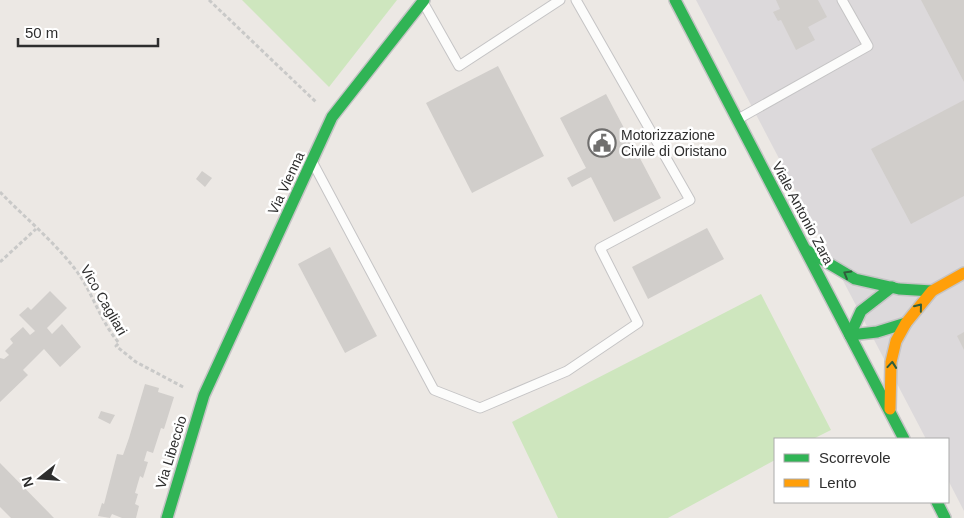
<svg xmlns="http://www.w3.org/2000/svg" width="964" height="518" font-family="Arial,sans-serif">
<rect width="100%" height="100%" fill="#ece8e4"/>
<polygon fill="#dcd9db" points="696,0 964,0 964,511 948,480 948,439 926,439"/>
<g fill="#cee6be">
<polygon points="242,0 397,0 329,87"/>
<polygon points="761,294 831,430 813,439 775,439 775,460 668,518 558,518 512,422"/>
</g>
<g fill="#d1cecb">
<polygon points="776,0 818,0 827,17 808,27 815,40 796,50 781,20 778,21 773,12 780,9"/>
<polygon points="921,0 964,0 964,82"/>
<polygon points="498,66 544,156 472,193 426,103"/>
<polygon points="606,94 661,198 614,222 591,177 572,187 567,178 586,168 560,118"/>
<polygon points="964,100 964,196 911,224 871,149"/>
<polygon points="202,171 212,178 205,187 196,179"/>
<polygon points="707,228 724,259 648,299 632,267"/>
<polygon points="330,247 377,336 345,353 298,264"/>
<polygon points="50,291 67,308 47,328 52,334 62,324 81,347 60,367 44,349 23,370 28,375 0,402 0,358 4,359 9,355 5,351 13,343 10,339 23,327 30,335 35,331 19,315 28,307 31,310"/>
<polygon points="964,332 964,350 957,336"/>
<polygon points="145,384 159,388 158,392 174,397 164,429 161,428 153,453 147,451 144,461 148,462 143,478 140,476 135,493 138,494 135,504 139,506 136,518 122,518 112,514 110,518 98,516 102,503 104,504 117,454 123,455 129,438"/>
<polygon points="101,411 115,415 110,424 98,418"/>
<polygon points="0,463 54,518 11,518 0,507"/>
</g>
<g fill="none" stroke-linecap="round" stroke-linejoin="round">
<g stroke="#c5c4c5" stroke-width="11">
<g id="lane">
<polyline points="424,4 459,66 560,0"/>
<polyline points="740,118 868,46 842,0"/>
<polyline points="314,165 434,390 480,408 567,371 638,323 600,248 690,200 576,0"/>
</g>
</g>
<g stroke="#c5c4c5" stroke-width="14">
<g id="fast">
<polyline points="675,0 904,439"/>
<polyline points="806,250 855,279 899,289 932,291"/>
<polyline points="850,335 861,311 892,287"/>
<polyline points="850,335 877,332 906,323"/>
<polyline points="937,502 945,518"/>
<polyline points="167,518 204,395 332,117 424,0"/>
</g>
</g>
<g stroke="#c5c4c5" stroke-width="14">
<polyline id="slow" points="890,409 891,362 896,341 906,323 932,291 964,273"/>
</g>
<g stroke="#c9c9c8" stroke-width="3" stroke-dasharray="4 2.5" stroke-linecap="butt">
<polyline points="209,0 317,103"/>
<path d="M 0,192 C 26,219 62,248 82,279 C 95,300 102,323 119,343 L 116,346 L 136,362 L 185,388"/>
<polyline points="0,262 36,229"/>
</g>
<use href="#lane" stroke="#fcfcfb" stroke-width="9"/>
<use href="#fast" stroke="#30b455" stroke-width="11"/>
<use href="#slow" stroke="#ff9f0a" stroke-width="11"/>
</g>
<defs><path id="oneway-chevron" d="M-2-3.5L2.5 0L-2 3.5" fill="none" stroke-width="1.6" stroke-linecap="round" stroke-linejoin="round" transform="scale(1.25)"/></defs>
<g stroke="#2f5d3c">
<use href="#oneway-chevron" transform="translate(847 274) rotate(-150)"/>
<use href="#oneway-chevron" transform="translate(919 307) rotate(-51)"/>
<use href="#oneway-chevron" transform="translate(892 365) rotate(-85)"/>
</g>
<defs>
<g id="civic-ring" transform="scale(1.4375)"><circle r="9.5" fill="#fff" stroke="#706f6e" stroke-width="1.5"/><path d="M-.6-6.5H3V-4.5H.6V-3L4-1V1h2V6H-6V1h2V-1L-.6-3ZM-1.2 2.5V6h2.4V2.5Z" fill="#706f6e"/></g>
</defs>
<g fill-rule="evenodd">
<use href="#civic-ring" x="602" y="143"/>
</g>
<g text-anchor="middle" stroke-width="5" stroke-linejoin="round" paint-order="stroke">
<g font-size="14" fill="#2e2e2e" stroke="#fff" text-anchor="start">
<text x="621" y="140">Motorizzazione<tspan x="621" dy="16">Civile di Oristano</tspan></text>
</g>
<g font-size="14" fill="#2e2e2e" stroke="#fff">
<text transform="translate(286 183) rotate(-65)" y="5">Via Vienna</text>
<text transform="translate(803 213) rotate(62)" y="5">Viale Antonio Zara</text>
<text transform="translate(104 300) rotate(60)" y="5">Vico Cagliari</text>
<text transform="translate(171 452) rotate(-73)" y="5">Via Libeccio</text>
</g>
</g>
<rect x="774" y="438" width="175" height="65" fill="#ffffff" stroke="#ababab"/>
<rect x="784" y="454" width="25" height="8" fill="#30b455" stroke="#ababab"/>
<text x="819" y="463" font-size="15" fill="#2e2e2e">Scorrevole</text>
<rect x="784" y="479" width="25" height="8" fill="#ff9f0a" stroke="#ababab"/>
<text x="819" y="488" font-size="15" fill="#2e2e2e">Lento</text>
<g transform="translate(40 478) rotate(253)" stroke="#ffffff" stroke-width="4" paint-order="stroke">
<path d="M0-4L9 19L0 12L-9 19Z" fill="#2e2e2e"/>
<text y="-8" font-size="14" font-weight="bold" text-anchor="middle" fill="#2e2e2e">N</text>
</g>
<path d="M18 38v8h140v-8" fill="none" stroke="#2e2e2e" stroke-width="2.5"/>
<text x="25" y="38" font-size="15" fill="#2e2e2e" stroke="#ffffff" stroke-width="4" paint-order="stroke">50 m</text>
</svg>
